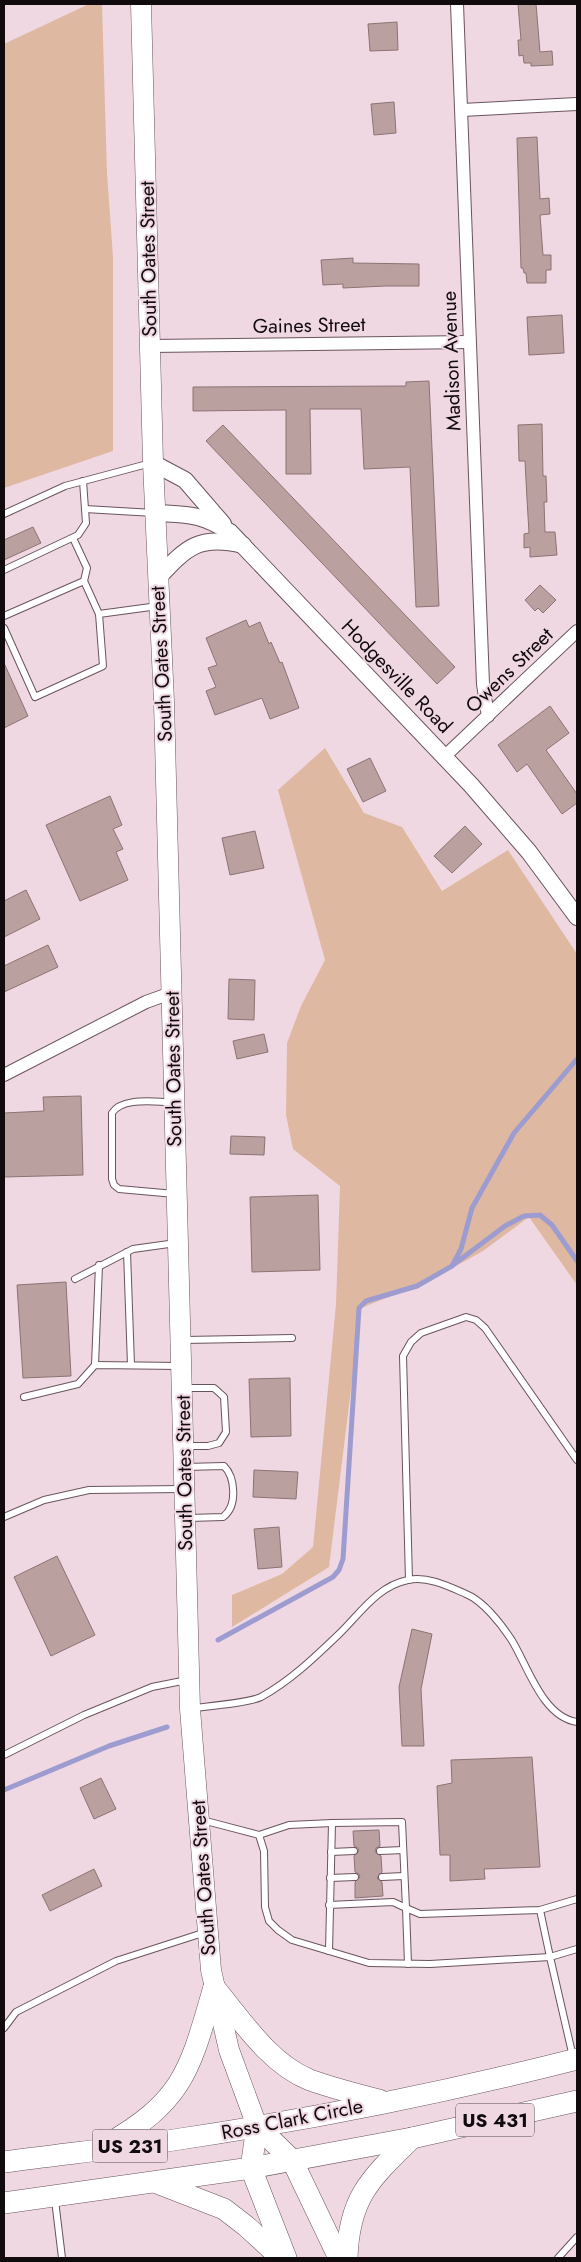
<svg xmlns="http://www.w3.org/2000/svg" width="581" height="2262" font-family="Jost,sans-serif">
<rect width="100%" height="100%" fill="#f0d8e3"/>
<g fill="#dfb8a2">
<polygon points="89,4 102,4 107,173 113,257 113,451 4,488 4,44"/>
<polygon points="325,748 364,813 402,827 442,891 508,850 577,954 577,1285 529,1217 483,1251 429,1281 361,1308 329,1567 232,1627 232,1595 282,1574 313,1547 336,1304 340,1186 293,1149 286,1115 287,1043 301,1006 325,960 278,790"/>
</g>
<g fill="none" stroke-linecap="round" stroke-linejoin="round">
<g stroke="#9d9cd0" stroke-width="5">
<polyline points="453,1265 505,1226 524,1216 540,1215 552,1225 577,1261"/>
<polyline points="218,1640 333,1577 339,1570 343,1559 359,1308 366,1301 417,1286 452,1266 461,1249 472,1208 514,1133 577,1059"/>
<polyline points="4,1790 109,1746 167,1727"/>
</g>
</g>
<g fill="#bba0a0" stroke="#8c7373">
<polygon points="518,4 536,4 540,52 552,51 553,65 531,66 531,63 524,63 523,55 519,56 518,40 521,40"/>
<polygon points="397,22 398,50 370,51 368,24"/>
<polygon points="394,102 396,133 374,135 371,104"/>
<polygon points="537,137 540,199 549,198 550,214 540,215 543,255 551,255 551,270 546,270 546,283 527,283 526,273 524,273 523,268 521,268 517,138"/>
<polygon points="353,258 353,263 419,264 419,286 385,286 343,288 343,284 323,285 321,260"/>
<polygon points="562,315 564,353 529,355 527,317"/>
<polygon points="429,381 439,606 416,607 410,467 364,469 361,409 310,409 311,474 286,474 286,410 193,411 193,387 406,386 406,382"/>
<polygon points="542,424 543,476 546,476 547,502 544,502 545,532 555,532 557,555 530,557 530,547 524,548 524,534 529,533 527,499 525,461 519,461 518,425"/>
<polygon points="223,425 455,667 437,684 206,441"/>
<polygon points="33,527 41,543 4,560 4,540"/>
<polygon points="540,585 556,600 543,613 538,608 535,611 525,600"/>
<polygon points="246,620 249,627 260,622 269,644 271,642 280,663 282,662 299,708 270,719 262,698 215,715 206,691 216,687 208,668 217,665 206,638"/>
<polygon points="4,663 28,716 4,728"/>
<polygon points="550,706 569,733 546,750 577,794 577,803 562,814 527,764 517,772 498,745"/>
<polygon points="370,758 386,791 363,802 347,769"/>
<polygon points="110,796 122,825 113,829 123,849 116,852 128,880 80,901 46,825"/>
<polygon points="465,826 482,844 452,873 434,856"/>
<polygon points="255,831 264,868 230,875 222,838"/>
<polygon points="26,890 40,919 4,937 4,901"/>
<polygon points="48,945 58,967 4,992 4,966"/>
<polygon points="229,979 255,980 254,1020 228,1019"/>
<polygon points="264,1034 268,1052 237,1059 233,1041"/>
<polygon points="81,1096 83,1175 4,1177 4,1113 44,1111 43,1097"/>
<polygon points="231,1136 265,1137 264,1155 230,1154"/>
<polygon points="318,1195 320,1270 252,1272 250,1197"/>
<polygon points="66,1282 71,1376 23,1378 17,1285"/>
<polygon points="290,1378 291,1436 251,1437 249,1379"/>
<polygon points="254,1470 298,1472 296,1499 253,1497"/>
<polygon points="279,1527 282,1567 258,1569 254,1529"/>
<polygon points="57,1556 95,1635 51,1656 14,1577"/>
<polygon points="412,1629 432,1634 421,1689 424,1746 402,1746 399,1687"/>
<polygon points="532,1757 540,1867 484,1869 485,1879 450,1881 450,1855 440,1855 437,1786 452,1783 451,1760"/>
<polygon points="101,1778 116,1809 94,1819 80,1788"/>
<polygon points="379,1830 380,1846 376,1848 375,1852 381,1856 382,1872 377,1878 382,1882 383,1896 355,1898 355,1882 360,1877 359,1874 355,1872 354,1856 359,1851 358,1848 354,1846 353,1831"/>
<polygon points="94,1869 102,1886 50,1911 42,1895"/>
</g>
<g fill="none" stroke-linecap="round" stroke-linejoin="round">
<g stroke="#69545e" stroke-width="8">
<g id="service">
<polyline points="85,509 154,513"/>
<polyline points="4,514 65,486 151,463"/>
<polyline points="73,538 87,568 84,581"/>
<polyline points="4,570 78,535 86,523 83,481"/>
<polyline points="99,614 158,606"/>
<polyline points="4,616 84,581 99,614 103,666 35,697 4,628"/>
<path d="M 171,1102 C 154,1102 122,1097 112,1113 L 112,1179 L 114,1185 L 119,1189 L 175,1194"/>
<polyline points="127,1252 131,1365"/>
<polyline points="75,1279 133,1249 176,1243"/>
<polyline points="184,1340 292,1338"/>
<polyline points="95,1365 99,1265"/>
<polyline points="24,1397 78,1384 95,1365 180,1366"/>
<polyline points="185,1446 208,1446 219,1443 226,1432 224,1397 214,1388 185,1388"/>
<path d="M 185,1467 L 224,1466 C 235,1477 238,1506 223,1517 L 189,1518"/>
<polyline points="4,1517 44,1500 89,1490 183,1489"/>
<polyline points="409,1580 403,1356 411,1342 421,1333 466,1317 476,1320 485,1328 577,1460"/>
<path d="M 194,1708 C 210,1706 248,1703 261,1697 C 290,1681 314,1658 338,1635 C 359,1615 377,1586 408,1580 C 428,1576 448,1586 466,1594 C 483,1601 501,1624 511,1639 C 527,1664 542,1717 577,1722"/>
<polyline points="4,1755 84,1715 152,1687 187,1680"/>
<polyline points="202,1820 259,1835 264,1851 265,1907 269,1921 278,1930 292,1940 369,1963 430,1964 550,1957 573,2057"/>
<polyline points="259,1835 289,1825 332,1823"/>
<polyline points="380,1851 403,1850"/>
<polyline points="331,1852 354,1851"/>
<polyline points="382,1877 404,1876"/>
<polyline points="330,1878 355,1877"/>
<polyline points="540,1910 550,1957 577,1949"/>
<polyline points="329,1951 332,1823 402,1822 406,1908 393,1902 329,1905"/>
<polyline points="408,1964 406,1908 420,1914 540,1910 577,1899"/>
<polyline points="4,2028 16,2012 116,1961 206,1932"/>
<polyline points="55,2200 62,2258"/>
<polyline points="558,2258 577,2237"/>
</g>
</g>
<g stroke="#69545e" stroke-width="14">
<g id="minor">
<polyline points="457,4 483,684 488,716"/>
<polyline points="462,110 577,104"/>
<polyline points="150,346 469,342"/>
<polyline points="445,756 577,631"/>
<polyline points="4,1075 146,1002 171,993"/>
</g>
</g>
<g stroke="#69545e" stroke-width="18">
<g id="tertiary">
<polyline points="153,463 185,480 223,524"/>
<path d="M 155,513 C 189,515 199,513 230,532 L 471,785 L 529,852 L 577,917"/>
<path d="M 157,579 C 186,548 198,534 243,545"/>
</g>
</g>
<g stroke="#69545e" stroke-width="21">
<polyline id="primary" points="141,4 153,463 164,702 190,1709 211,1970 229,2050 257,2126"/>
</g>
<g stroke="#69545e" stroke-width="22">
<g id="trunk">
<path d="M 214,1987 C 241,2019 269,2064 310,2080 C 332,2088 356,2094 379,2100"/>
<polyline points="257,2126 292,2160 339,2258"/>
<polyline points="257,2126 251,2168 286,2258"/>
<path d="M 106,2145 C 185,2100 190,2069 214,1987"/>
<path d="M 4,2162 C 63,2154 122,2148 180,2139 C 313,2119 447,2092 577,2059"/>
<polyline points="157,2183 224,2209 246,2226 281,2258"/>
<polyline points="4,2203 251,2168 412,2138 577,2101"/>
<path d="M 347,2258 C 349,2197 371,2178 412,2138"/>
</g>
</g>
<use href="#service" stroke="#fff" stroke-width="6"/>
<use href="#minor" stroke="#fff" stroke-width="12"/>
<use href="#tertiary" stroke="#fff" stroke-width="16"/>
<use href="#primary" stroke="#fff" stroke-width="20"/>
<use href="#trunk" stroke="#fff" stroke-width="21"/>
</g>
<g text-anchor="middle" stroke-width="4" stroke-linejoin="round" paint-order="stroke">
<g fill="#f0d8e3" stroke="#55484e" stroke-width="1">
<rect x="456" y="2103.5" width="78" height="33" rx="4"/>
<rect x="92.5" y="2129.5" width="75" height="33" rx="4"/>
</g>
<g font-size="19" font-weight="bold" fill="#120b0e">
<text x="495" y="2127">US 431</text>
<text x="130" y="2153">US 231</text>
</g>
<g font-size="20" fill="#120b0e" stroke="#f0d8e3">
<text transform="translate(148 259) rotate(-91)" y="7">South Oates Street</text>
<text transform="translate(309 325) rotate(-1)" y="7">Gaines Street</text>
<text transform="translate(451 361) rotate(-92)" y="7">Madison Avenue</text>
<text transform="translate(161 664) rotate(-93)" y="7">South Oates Street</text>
<text transform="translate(509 670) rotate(-44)" y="7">Owens Street</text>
<text transform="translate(397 676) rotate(46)" y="7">Hodgesville Road</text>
<text transform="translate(173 1069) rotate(-91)" y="7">South Oates Street</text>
<text transform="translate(184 1473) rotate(-91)" y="7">South Oates Street</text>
<text transform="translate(203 1878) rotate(-94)" y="7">South Oates Street</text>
<text transform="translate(292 2119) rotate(-11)" y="7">Ross Clark Circle</text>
</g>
</g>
<rect width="581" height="2262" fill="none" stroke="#120b0e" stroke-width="10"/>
</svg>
